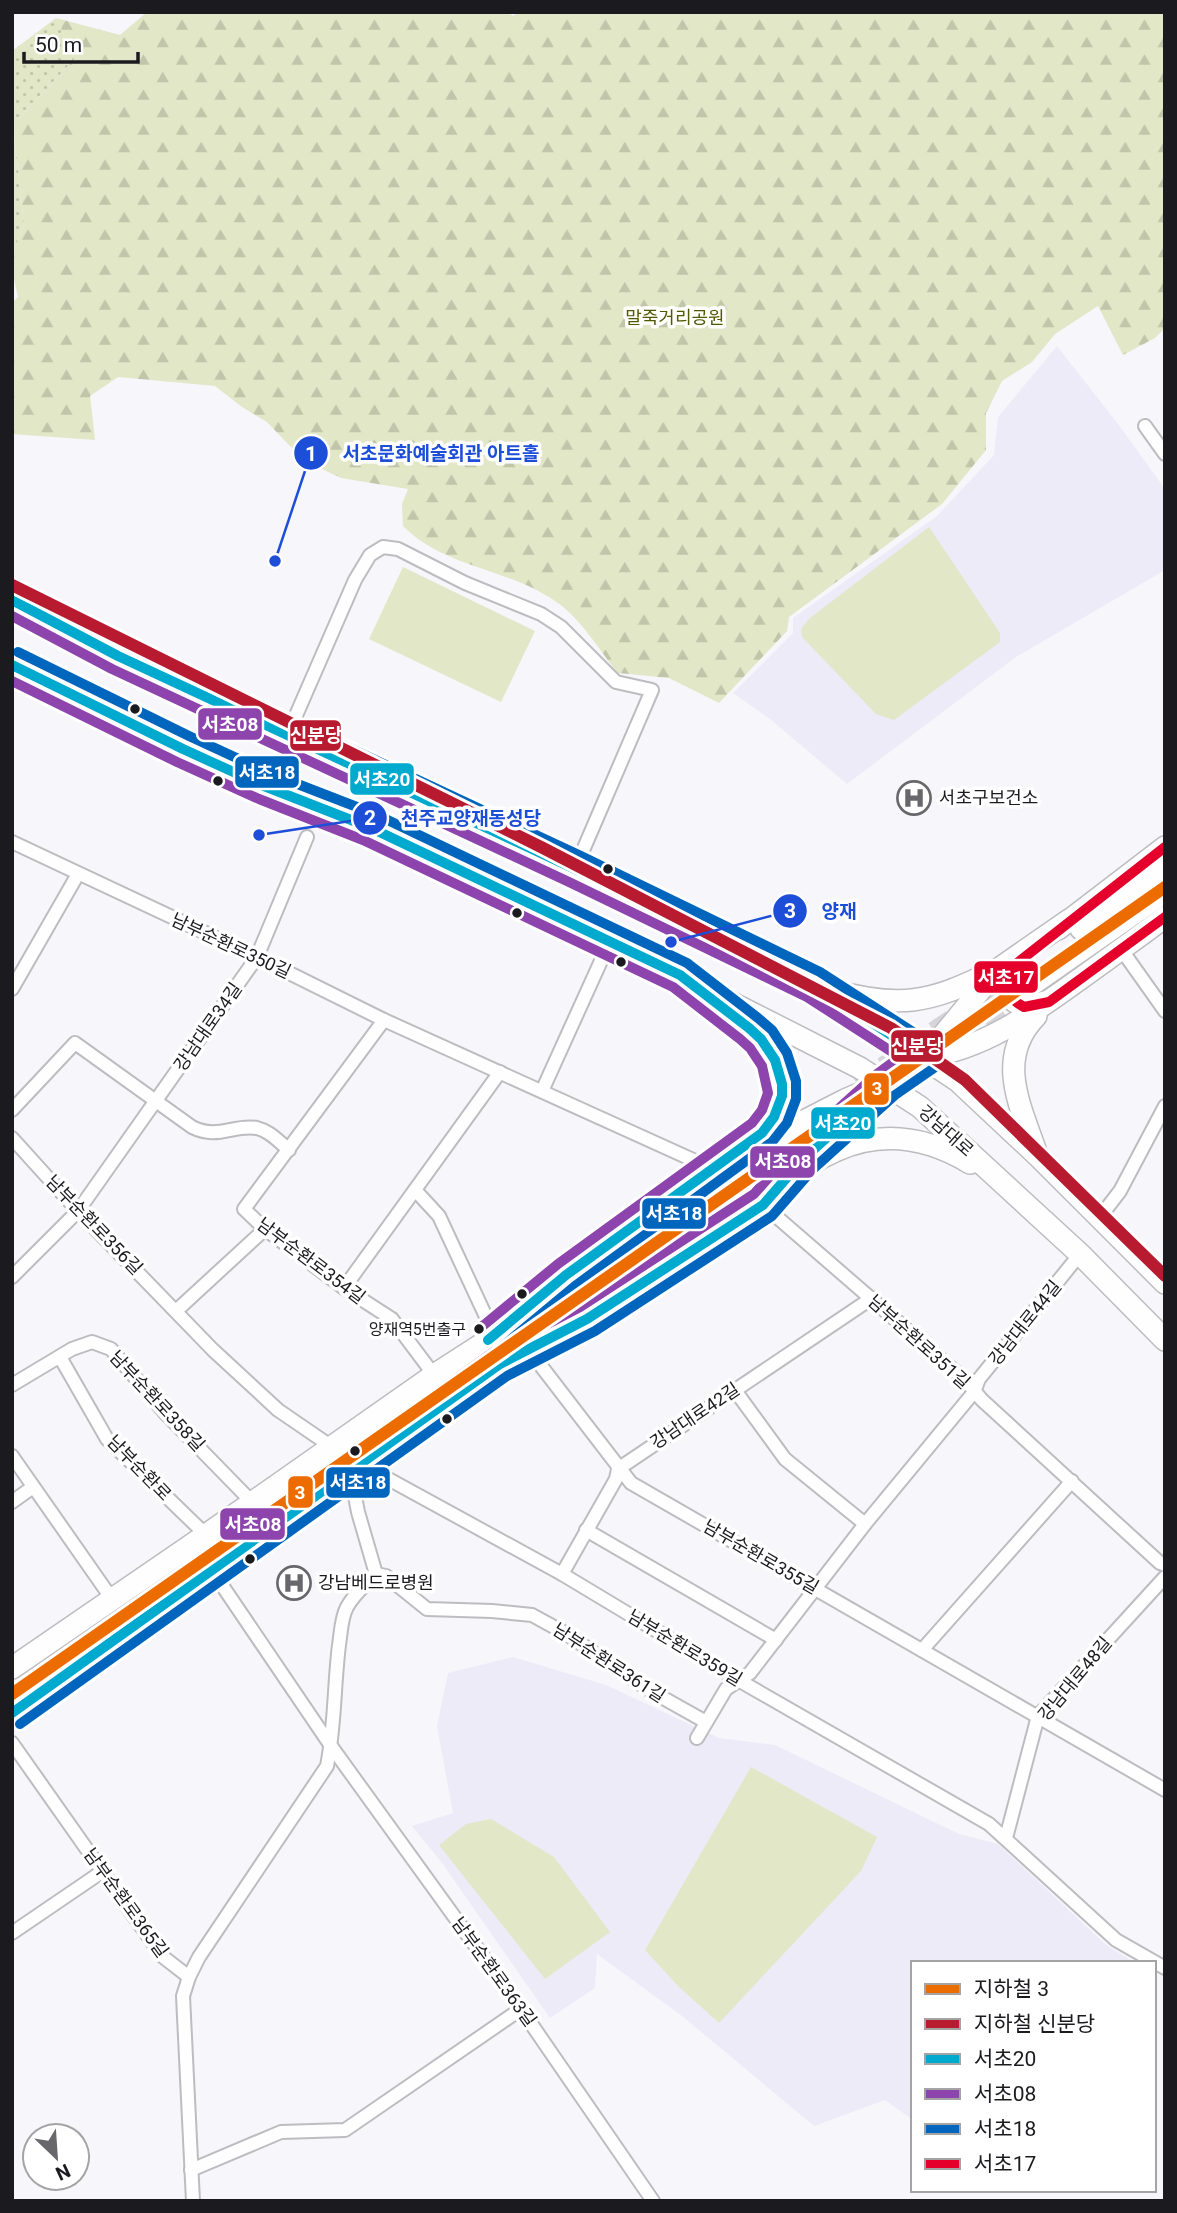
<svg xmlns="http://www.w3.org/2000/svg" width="1177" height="2213" font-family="Roboto,'Noto Sans KR',sans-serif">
<defs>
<pattern id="forest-firs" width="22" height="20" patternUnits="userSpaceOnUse" patternTransform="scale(1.75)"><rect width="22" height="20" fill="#e2e7c7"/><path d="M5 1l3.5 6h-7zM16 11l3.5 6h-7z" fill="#c1c6aa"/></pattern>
<pattern id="park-dots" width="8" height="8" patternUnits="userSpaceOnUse" patternTransform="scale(1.75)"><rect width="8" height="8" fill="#e2e7c7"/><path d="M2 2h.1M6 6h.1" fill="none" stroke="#c1c6aa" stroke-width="1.8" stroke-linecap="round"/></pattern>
</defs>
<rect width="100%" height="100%" fill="#f6f6fb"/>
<g fill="#edebf8">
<polygon points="1057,346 1118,424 1165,489 1165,570 1016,657 847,784 770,719 733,693 793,633 793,618 937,516 994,455 998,417"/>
<polygon points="513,1657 606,1685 719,1738 775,1745 959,1834 998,1844 1105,1944 1135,1963 913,1963 913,2120 885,2100 814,2126 682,2016 597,1954 595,1988 550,2018 442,1863 412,1826 453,1813 437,1726 448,1673"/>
</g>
<g fill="#e2e7c7">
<polygon points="929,527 1000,633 1000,642 894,720 876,714 802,637 801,629 810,618"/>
<polygon points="403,567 535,631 501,702 369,639"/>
<polygon points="751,1767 877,1837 861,1871 719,2023 678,1986 645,1950"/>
<polygon points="491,1819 554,1857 610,1932 545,1979 439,1845 466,1824"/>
</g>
<path fill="url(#forest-firs)" d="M 147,12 L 507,12 L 513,16 L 519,12 L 1165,12 L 1165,328 L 1155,338 L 1123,355 L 1098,306 L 1055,334 L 1032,362 L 1002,381 L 986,413 L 986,450 L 942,504 L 789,617 L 787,631 L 719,703 L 669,678 L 618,673 C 598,649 581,618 555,601 C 507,568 445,568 403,526 L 402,504 L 408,489 L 341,478 L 318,467 L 289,445 L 267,422 L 242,407 L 215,386 L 118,377 L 90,396 L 95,440 L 12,434 L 12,303 L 18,297 L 12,270 L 12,255 L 24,224 L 13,125 L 75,58 L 56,18 L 120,35 Z"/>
<polygon fill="url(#park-dots)" points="56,18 75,58 13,125 24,224 12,255 12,51"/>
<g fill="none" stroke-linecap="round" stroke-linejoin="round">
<g stroke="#d5d5da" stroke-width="21" stroke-dasharray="21 10" stroke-linecap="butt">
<polyline points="932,1055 1026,989"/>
<polyline points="858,1085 1018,974"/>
<polyline points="739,1168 780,1140"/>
<polyline points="749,1182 828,1127"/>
</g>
<g stroke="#bdbdc1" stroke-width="16">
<g id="street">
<polyline points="1145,426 1165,454"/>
<polyline points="287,736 355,580 370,555 383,547 398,549 465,583 541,614 561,627 616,682 652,690 575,869"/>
<polyline points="12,842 257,957 384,1020 713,1169"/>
<polyline points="1121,949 1165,1011"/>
<polyline points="12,989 78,874"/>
<polyline points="384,1020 244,1209 265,1229 344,1288 392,1319 434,1375"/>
<polyline points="542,1091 610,941"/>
<path d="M 12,1110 L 75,1043 L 192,1127 C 218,1140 233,1124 257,1128 C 270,1131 279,1142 289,1150"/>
<polyline points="12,1138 78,1211 213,1350 278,1410 332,1447"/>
<polyline points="415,1190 439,1216 495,1336"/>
<polyline points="763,1205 965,1380 982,1400 1160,1563 1165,1565"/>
<polyline points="1100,1217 1120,1191 1165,1106"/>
<polyline points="12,1277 78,1211 257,957 307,837"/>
<polyline points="344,1288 500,1072"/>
<polyline points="176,1311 265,1229"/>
<polyline points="528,1349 631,1483 1165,1790"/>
<polyline points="60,1357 107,1439 206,1535"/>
<polyline points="12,1385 72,1349 92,1342 111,1349 166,1414 252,1502"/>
<polyline points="734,1389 785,1459 865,1524"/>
<polyline points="12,1456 112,1599"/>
<polyline points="361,1464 562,1574 740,1681 989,1824 1116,1940 1165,1968"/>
<polyline points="350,1470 358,1512 376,1574"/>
<polyline points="12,1502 33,1487"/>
<polyline points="586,1530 776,1640"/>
<polyline points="211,1569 331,1746 521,2009 653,2201"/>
<polyline points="376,1574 386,1576 427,1609 492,1611 532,1615 565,1633 649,1690 706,1722"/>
<polyline points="562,1574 616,1479 618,1469 872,1298"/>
<polyline points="922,1650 1072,1481"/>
<polyline points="697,1738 726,1689 750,1673 865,1524 974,1392 979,1379 1080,1254"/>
<polyline points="12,1743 162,1956 189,1977"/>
<polyline points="1006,1838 1038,1716 1165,1577"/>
<polyline points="12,1933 103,1871"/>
<polyline points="191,2170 281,2132 345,2130 521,2009"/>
<path d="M 193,2201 L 183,1996 L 189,1977 L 199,1957 L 327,1766 C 335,1726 334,1685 339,1645 C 341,1633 341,1618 347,1607 C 354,1594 365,1585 376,1574"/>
</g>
</g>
<g stroke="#bdbdc1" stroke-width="21">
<g id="secondary">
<polyline points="536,1301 566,1275 719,1165"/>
<polyline points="530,1347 587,1319 763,1205"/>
</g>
</g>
<g stroke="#bdbdc1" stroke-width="24">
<g id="primary">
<polyline points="12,600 118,656 575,869 814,985 958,1081 1038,1156 1165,1283"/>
<polyline points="12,665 183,749 264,786 369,827 610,941 860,1068 920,1107 1080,1254 1165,1340"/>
<polyline points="1058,929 1165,847"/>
<polyline points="1081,929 1165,869"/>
<path d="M 1017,963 C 998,979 1002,997 1024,1007 L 1045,1002"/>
<polyline points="1030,986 1165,892"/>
<path d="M 832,990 C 899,1009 930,1003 992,972"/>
<path d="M 1036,1016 C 995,1058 1020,1105 1036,1152"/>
<path d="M 925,1057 C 983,1049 1030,1015 1077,981 C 1106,960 1136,939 1165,917"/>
<polyline points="755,1146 845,1100 873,1088"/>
<path d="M 719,1165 C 751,1143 796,1114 778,1068 C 774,1058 769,1048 762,1040 C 750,1027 734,1017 720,1006"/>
<path d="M 807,1167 C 815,1160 825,1156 835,1151 C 881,1130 927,1137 970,1163"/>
<polyline points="763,1205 803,1159 834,1131 886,1084 925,1057 997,970 1069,920"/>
<polyline points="12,1668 206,1535 434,1375 580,1281 739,1168"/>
<polyline points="12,1713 500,1364 589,1294 749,1182"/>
</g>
</g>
<use href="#street" stroke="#fefefe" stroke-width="12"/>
<use href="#secondary" stroke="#fefefe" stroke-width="18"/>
<use href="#primary" stroke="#fefefe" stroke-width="21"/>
<g stroke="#fff" stroke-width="16">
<g id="bus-1">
<polyline points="12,600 118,656 575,869 814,985 925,1057 886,1084 803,1159 763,1205 587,1319 500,1364 12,1713"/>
<polyline points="12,665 183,749 264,786 369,827 680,975 749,1028 761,1039 775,1060 782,1084 782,1096 774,1117 762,1133 566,1275 488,1340"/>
</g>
</g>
<g stroke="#fff" stroke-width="16">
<g id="bus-2">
<polyline points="12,616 112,669 569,882 807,997 900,1057 877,1074 794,1149 754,1194 580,1307 492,1353 12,1696"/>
<polyline points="12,681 177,762 259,799 363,840 673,987 740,1039 750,1048 762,1066 768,1093 762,1110 752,1123 558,1264 479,1329"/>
</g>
</g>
<g stroke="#fff" stroke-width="16">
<g id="bus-3">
<polyline points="19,588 124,643 581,856 820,972 933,1045 939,1057 934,1068 895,1095 813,1169 772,1216 595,1331 507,1376 20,1724"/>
<polyline points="18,652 189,736 269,773 375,814 687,963 758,1018 772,1030 787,1053 796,1081 796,1099 787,1123 772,1142 575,1286 497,1351"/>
</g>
</g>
<g stroke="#fff" stroke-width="16">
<path id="bus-4" d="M 1165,847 L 1007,971 C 1003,988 1009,999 1024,1007 L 1049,1002 L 1165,917"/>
</g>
<use href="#bus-1" stroke="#00a9ce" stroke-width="10"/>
<use href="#bus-2" stroke="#8e44ad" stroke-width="10"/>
<use href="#bus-3" stroke="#0065bd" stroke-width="10"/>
<use href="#bus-4" stroke="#e4002b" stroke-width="10"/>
<g stroke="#fff" stroke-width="18">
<polyline id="metro-1" points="12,1694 1165,887"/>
</g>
<g stroke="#fff" stroke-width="18">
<polyline id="metro-2" points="12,585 543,848 891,1028 965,1080 1165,1276"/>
</g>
<use href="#metro-1" stroke="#ed6c00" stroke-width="12"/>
<use href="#metro-2" stroke="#b81b30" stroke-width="12"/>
</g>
<defs>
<g id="hospital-ring" transform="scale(1.75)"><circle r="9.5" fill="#fff" stroke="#68686c" stroke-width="1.5"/><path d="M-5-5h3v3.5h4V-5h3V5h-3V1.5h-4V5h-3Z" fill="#68686c"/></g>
</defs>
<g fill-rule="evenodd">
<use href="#hospital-ring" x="914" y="798"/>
<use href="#hospital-ring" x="294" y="1583"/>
</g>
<g fill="#1b1b1f" stroke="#fff" stroke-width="2.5">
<circle cx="135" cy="709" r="6"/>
<circle cx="218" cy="781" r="6"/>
<circle cx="608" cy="869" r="6"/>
<circle cx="517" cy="913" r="6"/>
<circle cx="621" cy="962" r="6"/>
<circle cx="522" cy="1294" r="6"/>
<circle cx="479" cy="1329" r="6"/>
<circle cx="447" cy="1419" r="6"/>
<circle cx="355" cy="1451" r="6"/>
<circle cx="250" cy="1559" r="6"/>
</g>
<g text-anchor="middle" stroke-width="7" stroke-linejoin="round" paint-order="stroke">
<g font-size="16" fill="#1b1b1f" stroke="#fff" text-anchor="end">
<text x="466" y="1335">양재역5번출구</text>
</g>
<g font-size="18" fill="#525a00" stroke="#fff">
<text x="675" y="324">말죽거리공원</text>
</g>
<g font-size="18" fill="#1b1b1f" stroke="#fff" text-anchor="start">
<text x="939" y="804">서초구보건소</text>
<text x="318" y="1589">강남베드로병원</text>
</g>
<g font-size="18" fill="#1b1b1f" stroke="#fff">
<text transform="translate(231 946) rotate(25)" y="6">남부순환로350길</text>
<text transform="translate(208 1027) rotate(-55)" y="6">강남대로34길</text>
<text transform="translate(946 1131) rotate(42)" y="6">강남대로</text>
<text transform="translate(94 1225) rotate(46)" y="6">남부순환로356길</text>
<text transform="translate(311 1261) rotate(37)" y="6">남부순환로354길</text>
<text transform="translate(1025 1323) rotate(-51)" y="6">강남대로44길</text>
<text transform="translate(919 1342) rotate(42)" y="6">남부순환로351길</text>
<text transform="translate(157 1401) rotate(47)" y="6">남부순환로358길</text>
<text transform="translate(695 1416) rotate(-34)" y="6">강남대로42길</text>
<text transform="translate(139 1468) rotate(46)" y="6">남부순환로</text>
<text transform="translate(761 1557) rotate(30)" y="6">남부순환로355길</text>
<text transform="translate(685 1648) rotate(31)" y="6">남부순환로359길</text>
<text transform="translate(609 1663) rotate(33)" y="6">남부순환로361길</text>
<text transform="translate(1075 1679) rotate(-50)" y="6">강남대로48길</text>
<text transform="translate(126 1903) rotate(54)" y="6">남부순환로365길</text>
<text transform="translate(494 1972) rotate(54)" y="6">남부순환로363길</text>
</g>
</g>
<path fill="none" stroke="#1d4ed8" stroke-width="2.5" d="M275 561L311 453M259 835L370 818M671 942L790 911"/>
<g fill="#1d4ed8" stroke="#fff" stroke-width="2.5">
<circle cx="275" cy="561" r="7"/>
<circle cx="259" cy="835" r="7"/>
<circle cx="671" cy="942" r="7"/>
<circle cx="311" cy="453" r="18"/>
<circle cx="370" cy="818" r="18"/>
<circle cx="790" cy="911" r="18"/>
</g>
<g font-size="21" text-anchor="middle" font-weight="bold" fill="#fff">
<text x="311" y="461">1</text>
<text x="370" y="825">2</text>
<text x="790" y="918">3</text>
</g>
<g font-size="19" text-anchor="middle" font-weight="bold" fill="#1d4ed8" stroke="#fff" stroke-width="7" stroke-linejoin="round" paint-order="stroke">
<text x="441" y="460">서초문화예술회관 아트홀</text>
<text x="471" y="825">천주교양재동성당</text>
<text x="839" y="918">양재</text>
</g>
<g stroke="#fff" stroke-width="2.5">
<rect x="197" y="707" width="66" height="34" rx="7" fill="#8e44ad"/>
<rect x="289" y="719" width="53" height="33" rx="7" fill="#b81b30"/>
<rect x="234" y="755" width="66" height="34" rx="7" fill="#0065bd"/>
<rect x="349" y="762" width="66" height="34" rx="7" fill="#00a9ce"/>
<rect x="973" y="960" width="66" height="34" rx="7" fill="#e4002b"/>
<rect x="890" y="1029" width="54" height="34" rx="7" fill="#b81b30"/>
<rect x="863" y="1072" width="27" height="34" rx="7" fill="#ed6c00"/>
<rect x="810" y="1106" width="66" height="34" rx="7" fill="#00a9ce"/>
<rect x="749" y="1145" width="67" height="34" rx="7" fill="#8e44ad"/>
<rect x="641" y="1197" width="66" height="33" rx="7" fill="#0065bd"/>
<rect x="325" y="1466" width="66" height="33" rx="7" fill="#0065bd"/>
<rect x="287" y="1475" width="27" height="34" rx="7" fill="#ed6c00"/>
<rect x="219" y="1507" width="67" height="34" rx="7" fill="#8e44ad"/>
</g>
<g font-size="19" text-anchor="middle" font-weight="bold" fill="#fff">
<text x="230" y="731">서초08</text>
<text x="316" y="742">신분당</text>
<text x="267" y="779">서초18</text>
<text x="382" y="786">서초20</text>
<text x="1006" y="984">서초17</text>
<text x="917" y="1053">신분당</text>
<text x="877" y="1095">3</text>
<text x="843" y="1130">서초20</text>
<text x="783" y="1168">서초08</text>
<text x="674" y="1220">서초18</text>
<text x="358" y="1489">서초18</text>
<text x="300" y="1499">3</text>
<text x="253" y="1531">서초08</text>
</g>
<rect width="1177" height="2213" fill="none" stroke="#1b1b1f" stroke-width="28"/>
<rect x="911" y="1961" width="245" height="231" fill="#ffffff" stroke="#a4a4a5" stroke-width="2"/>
<rect x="925" y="1984" width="35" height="10" fill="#ed6c00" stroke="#a4a4a5" stroke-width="2"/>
<text x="974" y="1996" font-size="21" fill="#1b1b1f">지하철 3</text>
<rect x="925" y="2019" width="35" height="10" fill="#b81b30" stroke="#a4a4a5" stroke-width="2"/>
<text x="974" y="2031" font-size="21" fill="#1b1b1f">지하철 신분당</text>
<rect x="925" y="2054" width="35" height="10" fill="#00a9ce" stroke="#a4a4a5" stroke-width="2"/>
<text x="974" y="2066" font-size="21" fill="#1b1b1f">서초20</text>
<rect x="925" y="2089" width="35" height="10" fill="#8e44ad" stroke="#a4a4a5" stroke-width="2"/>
<text x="974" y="2101" font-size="21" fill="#1b1b1f">서초08</text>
<rect x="925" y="2124" width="35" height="10" fill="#0065bd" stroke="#a4a4a5" stroke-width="2"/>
<text x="974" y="2136" font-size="21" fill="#1b1b1f">서초18</text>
<rect x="925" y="2159" width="35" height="10" fill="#e4002b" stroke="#a4a4a5" stroke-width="2"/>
<text x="974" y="2171" font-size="21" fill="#1b1b1f">서초17</text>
<g transform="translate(56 2157) rotate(155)"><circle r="33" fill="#ffffff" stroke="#a4a4a5" stroke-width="2"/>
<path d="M0-5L12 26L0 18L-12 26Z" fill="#68686c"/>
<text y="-10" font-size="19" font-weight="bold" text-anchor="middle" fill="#1b1b1f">N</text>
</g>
<path d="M24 52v10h114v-10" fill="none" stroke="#1b1b1f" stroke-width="3.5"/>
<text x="35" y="52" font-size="21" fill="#1b1b1f" stroke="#ffffff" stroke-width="5" paint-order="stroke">50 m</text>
</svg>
